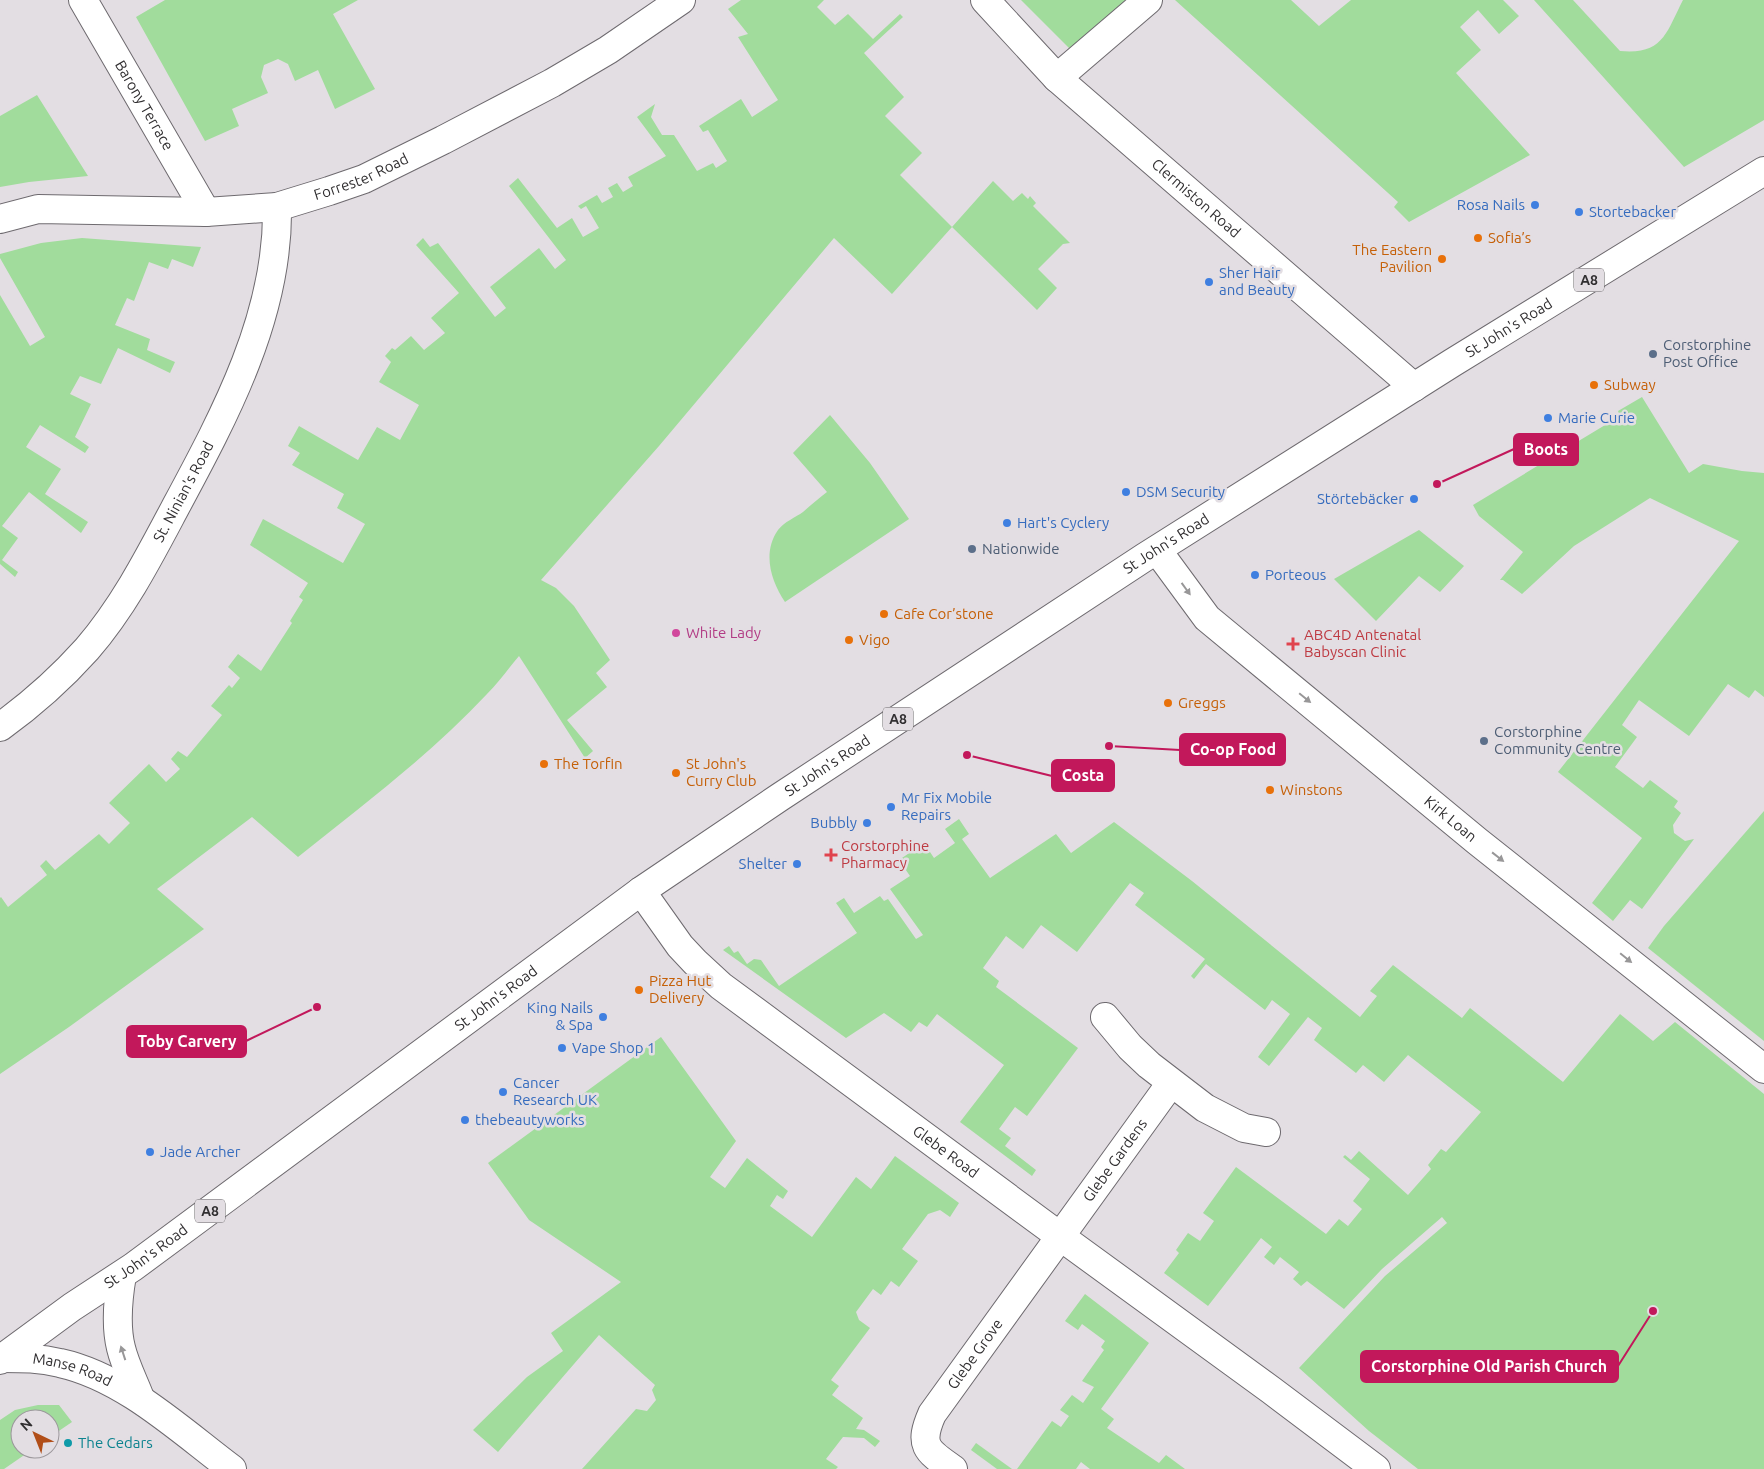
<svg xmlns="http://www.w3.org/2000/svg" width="1764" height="1469" font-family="Ubuntu,sans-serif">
<rect width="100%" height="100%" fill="#e3dee3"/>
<g fill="#a1dc9c">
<polygon points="165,0 358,0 333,14 375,89 335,109 318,70 295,81 288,64 278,59 264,65 261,77 268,93 232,109 239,126 205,141 136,17"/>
<path d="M 741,0 L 824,0 L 817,7 L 835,25 L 848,14 L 873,39 L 900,14 L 903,17 L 864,53 L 904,97 L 885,116 L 922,153 L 900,175 L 952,227 L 993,181 L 1013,201 L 1022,193 L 1028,199 L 1030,196 L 1036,203 L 1033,206 L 1070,243 L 1063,244 L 1038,269 L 1057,288 L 1037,310 L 952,227 L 892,294 L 834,238 L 659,446 L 541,580 L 556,588 L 574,606 L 610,660 L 596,673 L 607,687 L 567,720 L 593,751 L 585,758 L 519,656 C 508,669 499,682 487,694 C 430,755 363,805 298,857 L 252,817 L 157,889 L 204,929 L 69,1027 L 0,1074 L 0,898 L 1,897 L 8,907 L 47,875 L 40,866 L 46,860 L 55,870 L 99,834 L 109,844 L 130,823 L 109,803 L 149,764 L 166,782 L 180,769 L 171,759 L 178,751 L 187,757 L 222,715 L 211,706 L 229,685 L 232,688 L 240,678 L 228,667 L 238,654 L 261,671 L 292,623 L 290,621 L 303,600 L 299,597 L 308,583 L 250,545 L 263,519 L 343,563 L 365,524 L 337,508 L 344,494 L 292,465 L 300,453 L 288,446 L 299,426 L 358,460 L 377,427 L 400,440 L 419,405 L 379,382 L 391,362 L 385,356 L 392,348 L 395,350 L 411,336 L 424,350 L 445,333 L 431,318 L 459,293 L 416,245 L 423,238 L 430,247 L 438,243 L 495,317 L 506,308 L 490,287 L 539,248 L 555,269 L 566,260 L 509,186 L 518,178 L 557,228 L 572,218 L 583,237 L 599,228 L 586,206 L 581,209 L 578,206 L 597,195 L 602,203 L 613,197 L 608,188 L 617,183 L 623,192 L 633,186 L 628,177 L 666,156 L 637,117 L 655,104 L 651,117 L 662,135 L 674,135 L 697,171 L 713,163 L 716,168 L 727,161 L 708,130 L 703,132 L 699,126 L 741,99 L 752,117 L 778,100 L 738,37 L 748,34 L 728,9 Z"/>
<polygon points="1021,0 1137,0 1073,52"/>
<polygon points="1175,0 1291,0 1319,26 1351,0 1503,0 1519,16 1499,34 1478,10 1460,27 1481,50 1456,73 1530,155 1409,222 1394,207 1398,202"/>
<path d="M 1534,0 L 1573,0 L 1620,51 C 1663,55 1666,33 1683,0 L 1764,0 L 1764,120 L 1684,167 Z"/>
<polygon points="37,95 88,176 29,182 0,187 0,116"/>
<polygon points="82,238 201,247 193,267 172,259 168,269 149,262 134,301 127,298 115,325 150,339 147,350 175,362 170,373 118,348 101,384 80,376 70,394 91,404 75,437 89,447 85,453 40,425 26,447 61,469 45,494 88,522 81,533 29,492 2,526 18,538 2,560 18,572 15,577 0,564 0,295 30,346 45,337 0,258 0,254 41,243"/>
<polygon points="1642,397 1689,473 1703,464 1742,471 1764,473 1764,697 1755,690 1749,698 1728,684 1689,736 1639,700 1622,725 1637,737 1615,767 1643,788 1650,780 1678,801 1674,807 1681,813 1673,825 1674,833 1685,841 1694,839 1642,909 1630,900 1613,921 1592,903 1642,838 1558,772 1739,541 1650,498 1574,546 1522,594 1503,580 1500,580 1523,552 1479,516 1473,505 1620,416 1618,411"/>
<path d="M 830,415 L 870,463 L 909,519 L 785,602 C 771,581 762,553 778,530 C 784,522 796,517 803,512 C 811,505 819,498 827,492 L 793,453 Z"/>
<polygon points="1419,530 1464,566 1440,592 1419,576 1376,621 1334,579"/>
<polygon points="1764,811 1764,1041 1648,948 1664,926"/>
<polygon points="959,819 969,834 962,839 990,878 1056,834 1071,853 1114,822 1192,881 1360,1017 1377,996 1370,991 1393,965 1462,1018 1470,1008 1563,1082 1620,1014 1653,1041 1675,1022 1764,1094 1764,1469 1418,1469 1369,1431 1299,1368 1385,1276 1447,1223 1442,1217 1382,1269 1344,1309 1307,1281 1301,1286 1293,1279 1299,1272 1280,1257 1274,1265 1264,1257 1272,1247 1261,1238 1208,1306 1164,1273 1179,1253 1176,1250 1188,1233 1200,1241 1214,1221 1203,1213 1236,1167 1326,1234 1339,1219 1348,1226 1362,1209 1353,1201 1370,1179 1343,1157 1345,1155 1351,1160 1359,1151 1408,1195 1431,1169 1428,1165 1441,1149 1446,1152 1481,1112 1408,1055 1384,1082 1363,1065 1356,1073 1314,1040 1322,1028 1308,1017 1269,1066 1258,1057 1290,1014 1272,1000 1265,1010 1206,964 1194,979 1191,976 1205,959 1135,905 1144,893 1130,883 1077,952 1041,925 1023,949 1006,936 983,968 999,981 996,987 1078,1048 1027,1116 1015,1107 999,1129 1011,1138 1005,1146 1036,1170 1032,1176 960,1122 1004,1065 937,1014 927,1027 919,1022 911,1032 884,1013 846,1038 723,950 729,946 734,953 738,951 747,964 754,959 761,960 779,986 857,933 836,903 844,898 854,913 880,896 884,901 888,899 916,939 923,935 890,889 910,876 899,860 924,843 934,858 955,843 945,829"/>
<polygon points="661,1037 736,1141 710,1177 725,1188 747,1158 788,1191 783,1199 777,1195 770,1206 812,1237 856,1177 871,1189 895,1156 959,1203 950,1217 940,1210 928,1214 902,1249 918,1261 899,1287 891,1281 881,1295 873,1289 856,1312 859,1320 870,1328 831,1380 839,1386 832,1395 863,1418 856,1429 864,1430 880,1441 875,1447 864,1438 843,1437 826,1459 838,1467 836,1469 582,1469 636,1409 647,1411 656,1400 652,1390 655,1385 599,1335 498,1452 473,1430 527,1377 563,1351 551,1333 621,1282 529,1220 488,1163"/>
<polygon points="1085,1294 1149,1343 1101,1409 1114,1419 1107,1428 1159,1463 1166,1455 1185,1469 1090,1469 1081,1462 1076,1469 1017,1469 1052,1421 1061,1427 1069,1416 1060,1410 1072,1395 1083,1403 1094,1387 1082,1381 1104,1350 1101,1347 1105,1341 1082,1324 1078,1330 1065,1321"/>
<polygon points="38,1405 59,1405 72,1422 50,1437 50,1419 20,1419 20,1449 33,1449 4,1469 0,1469 0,1420 15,1410"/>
<polygon points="976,1443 1012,1469 997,1469 971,1450"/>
</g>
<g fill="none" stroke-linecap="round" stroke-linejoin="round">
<g stroke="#6e6a6f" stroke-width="30">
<g id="minor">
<path id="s1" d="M 83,0 L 206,212"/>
<path id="s2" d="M 985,0 L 1057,78 L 1414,387"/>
<polyline points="1057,78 1148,0"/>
<path id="s3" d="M 0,219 L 38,209 L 206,212 L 277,207 L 329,191 L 364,179 L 443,140 L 552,83 L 608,50 L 681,0"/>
<path id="s4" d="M 1157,550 L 1207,618 L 1477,841 L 1764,1069"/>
<path id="s5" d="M 0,727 C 32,704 61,678 87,649 C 124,606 149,557 175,508 C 225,415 279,315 277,207"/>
<path id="s6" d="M 641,891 L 680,946 L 695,962 L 721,986 L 1061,1237 L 1271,1390 L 1376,1469"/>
<polyline points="1105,1017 1130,1047 1149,1065 1205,1108 1244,1128 1266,1132"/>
<path d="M 122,1275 C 118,1298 115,1324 121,1348 C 125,1365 134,1382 140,1398"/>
<path id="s7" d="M 2,1358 C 22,1358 40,1358 60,1363 C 124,1377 180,1430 232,1469"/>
<path id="s8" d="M 953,1469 C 927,1451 918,1446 932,1414 L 1171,1083"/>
</g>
</g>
<g stroke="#6e6a6f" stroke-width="30">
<g id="major">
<path id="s9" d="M 0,1360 L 72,1307 L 133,1267 L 641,891 L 780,797 L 1145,557 L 1452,363 L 1764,171"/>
</g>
</g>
<use href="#minor" stroke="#fff" stroke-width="28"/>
<use href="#major" stroke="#fff" stroke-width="28"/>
</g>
<defs><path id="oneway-solid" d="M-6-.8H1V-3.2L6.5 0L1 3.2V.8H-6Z" transform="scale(1.25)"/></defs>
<g fill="#989798">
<use href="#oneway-solid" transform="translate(1186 589) rotate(54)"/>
<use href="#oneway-solid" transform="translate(1305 698) rotate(39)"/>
<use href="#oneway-solid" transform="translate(1498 857) rotate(38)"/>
<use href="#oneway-solid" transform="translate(1626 958) rotate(39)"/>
<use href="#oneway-solid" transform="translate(123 1353) rotate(-108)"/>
</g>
<g fill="#3f7fe0" stroke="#e3dee3" stroke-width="2">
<circle cx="1535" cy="205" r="5"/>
<circle cx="1579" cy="212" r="5"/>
<circle cx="1209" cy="282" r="5"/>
<circle cx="1548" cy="418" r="5"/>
<circle cx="1126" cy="492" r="5"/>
<circle cx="1414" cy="499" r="5"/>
<circle cx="1007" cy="523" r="5"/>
<circle cx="1255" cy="575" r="5"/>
<circle cx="891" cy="807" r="5"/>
<circle cx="867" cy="823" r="5"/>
<circle cx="797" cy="864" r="5"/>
<circle cx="603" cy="1017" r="5"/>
<circle cx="562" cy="1048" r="5"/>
<circle cx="503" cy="1092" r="5"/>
<circle cx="465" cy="1120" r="5"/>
<circle cx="150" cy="1152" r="5"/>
</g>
<g fill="#e8710a" stroke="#e3dee3" stroke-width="2">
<circle cx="1478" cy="238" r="5"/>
<circle cx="1442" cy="259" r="5"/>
<circle cx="1594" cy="385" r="5"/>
<circle cx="884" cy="614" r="5"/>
<circle cx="849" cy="640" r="5"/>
<circle cx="1168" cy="703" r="5"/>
<circle cx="544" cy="764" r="5"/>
<circle cx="676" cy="773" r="5"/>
<circle cx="1270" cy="790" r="5"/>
<circle cx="639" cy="990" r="5"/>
</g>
<g fill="#5c6f8a" stroke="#e3dee3" stroke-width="2">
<circle cx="1653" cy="354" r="5"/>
<circle cx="972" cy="549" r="5"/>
<circle cx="1484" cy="741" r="5"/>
</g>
<circle fill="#d1479c" stroke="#e3dee3" stroke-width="2" cx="676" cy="633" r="5"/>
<g fill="#e0444e" stroke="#e3dee3" stroke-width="2">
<path d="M1290.5 636.5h5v5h5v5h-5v5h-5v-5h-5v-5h5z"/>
<path d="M828.5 847.5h5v5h5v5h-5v5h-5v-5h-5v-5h5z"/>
</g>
<circle fill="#0f9aa8" stroke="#e3dee3" stroke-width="2" cx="68" cy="1443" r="5"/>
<g text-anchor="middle" stroke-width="5" stroke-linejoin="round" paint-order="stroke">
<g fill="#e3dee3" stroke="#666466" stroke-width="1">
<rect x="1574" y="268.5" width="30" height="23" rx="4"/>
<rect x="883" y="707.5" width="30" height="23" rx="4"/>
<rect x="195" y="1199.5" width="30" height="23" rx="4"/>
</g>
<g font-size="14" font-weight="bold" fill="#312f31">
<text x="1589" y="285">A8</text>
<text x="898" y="724">A8</text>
<text x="210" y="1216">A8</text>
</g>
<g font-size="15" fill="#312f31" stroke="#e3dee3">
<text dy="5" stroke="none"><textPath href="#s1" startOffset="122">Barony Terrace</textPath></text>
<text dy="5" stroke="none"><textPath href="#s3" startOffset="368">Forrester Road</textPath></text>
<text dy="5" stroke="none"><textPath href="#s2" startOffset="290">Clermiston Road</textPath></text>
<text dy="5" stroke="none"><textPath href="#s9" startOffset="1829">St John's Road</textPath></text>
<text dy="5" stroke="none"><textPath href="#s5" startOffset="302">St. Ninian's Road</textPath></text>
<text dy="5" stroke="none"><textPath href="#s9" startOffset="1424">St John's Road</textPath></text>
<text dy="5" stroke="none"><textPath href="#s9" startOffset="1019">St John's Road</textPath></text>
<text dy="5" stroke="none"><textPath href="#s4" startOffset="400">Kirk Loan</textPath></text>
<text dy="5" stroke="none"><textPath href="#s9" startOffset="614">St John's Road</textPath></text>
<text dy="5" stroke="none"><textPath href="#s6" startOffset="404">Glebe Road</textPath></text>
<text dy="5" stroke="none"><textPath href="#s8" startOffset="381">Glebe Gardens</textPath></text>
<text dy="5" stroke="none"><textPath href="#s9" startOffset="179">St John's Road</textPath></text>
<text dy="5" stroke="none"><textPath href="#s8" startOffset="142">Glebe Grove</textPath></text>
<text dy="5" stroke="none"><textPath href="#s7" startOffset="72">Manse Road</textPath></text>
</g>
<g font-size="15" fill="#366cbe" stroke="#e3dee3" text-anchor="start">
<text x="1525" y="210" text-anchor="end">Rosa Nails</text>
<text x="1589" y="217">Stortebacker</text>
<text x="1219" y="278">Sher Hair<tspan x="1219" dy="17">and Beauty</tspan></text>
<text x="1558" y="423">Marie Curie</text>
<text x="1136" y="497">DSM Security</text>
<text x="1404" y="504" text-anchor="end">Störtebäcker</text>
<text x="1017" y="528">Hart's Cyclery</text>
<text x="1265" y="580">Porteous</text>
<text x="901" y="803">Mr Fix Mobile<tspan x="901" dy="17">Repairs</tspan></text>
<text x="857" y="828" text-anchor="end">Bubbly</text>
<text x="787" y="869" text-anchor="end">Shelter</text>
<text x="593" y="1013" text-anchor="end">King Nails<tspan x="593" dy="17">&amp; Spa</tspan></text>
<text x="572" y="1053">Vape Shop 1</text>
<text x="513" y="1088">Cancer<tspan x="513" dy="17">Research UK</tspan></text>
<text x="475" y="1125">thebeautyworks</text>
<text x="160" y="1157">Jade Archer</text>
</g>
<g font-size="15" fill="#c56008" stroke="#e3dee3" text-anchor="start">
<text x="1488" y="243">Sofia’s</text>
<text x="1432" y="255" text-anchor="end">The Eastern<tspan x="1432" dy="17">Pavilion</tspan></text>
<text x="1604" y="390">Subway</text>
<text x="894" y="619">Cafe Cor’stone</text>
<text x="859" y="645">Vigo</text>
<text x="1178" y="708">Greggs</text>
<text x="554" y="769">The Torfin</text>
<text x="686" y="769">St John's<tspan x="686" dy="17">Curry Club</tspan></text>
<text x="1280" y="795">Winstons</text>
<text x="649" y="986">Pizza Hut<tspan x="649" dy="17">Delivery</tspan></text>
</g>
<g font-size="15" fill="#4e5e75" stroke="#e3dee3" text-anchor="start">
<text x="1663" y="350">Corstorphine<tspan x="1663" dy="17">Post Office</tspan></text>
<text x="982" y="554">Nationwide</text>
<text x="1494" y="737">Corstorphine<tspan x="1494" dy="17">Community Centre</tspan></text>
</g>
<g font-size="15" fill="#b23c85" stroke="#e3dee3" text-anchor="start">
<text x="686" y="638">White Lady</text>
</g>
<g font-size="15" fill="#be3a42" stroke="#e3dee3" text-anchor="start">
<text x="1304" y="640">ABC4D Antenatal<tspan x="1304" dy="17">Babyscan Clinic</tspan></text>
<text x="841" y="851">Corstorphine<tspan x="841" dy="17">Pharmacy</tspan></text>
</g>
<g font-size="15" fill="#0d838f" stroke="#e3dee3" text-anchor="start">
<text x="78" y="1448">The Cedars</text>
</g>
</g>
<path fill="none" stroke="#c2185b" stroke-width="2" d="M1437 484L1514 449M1109 746L1180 750M967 755L1052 776M317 1007L246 1041M1653 1311L1618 1366"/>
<g fill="#c2185b" stroke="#e3dee3" stroke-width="2">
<circle cx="1437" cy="484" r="5"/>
<circle cx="1109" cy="746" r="5"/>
<circle cx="967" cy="755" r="5"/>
<circle cx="317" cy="1007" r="5"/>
<circle cx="1653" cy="1311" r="5"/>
</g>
<g fill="#c2185b" stroke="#c2185b" stroke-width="2">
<rect x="1514" y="434" width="64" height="31" rx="5"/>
<rect x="1180" y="734" width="105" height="31" rx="5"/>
<rect x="1052" y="760" width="62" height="31" rx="5"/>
<rect x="127" y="1026" width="119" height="31" rx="5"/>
<rect x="1361" y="1351" width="257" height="31" rx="5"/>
</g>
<g font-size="16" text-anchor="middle" font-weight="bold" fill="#fff">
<text x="1546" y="455">Boots</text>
<text x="1233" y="755">Co-op Food</text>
<text x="1083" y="781">Costa</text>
<text x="187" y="1047">Toby Carvery</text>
<text x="1489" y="1372">Corstorphine Old Parish Church</text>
</g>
<g transform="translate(35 1434) rotate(317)"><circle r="24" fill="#e3dee3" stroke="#9c989c"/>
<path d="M0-4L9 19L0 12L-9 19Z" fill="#b14e18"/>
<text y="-8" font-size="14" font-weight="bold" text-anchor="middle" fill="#312f31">N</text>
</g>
</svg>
